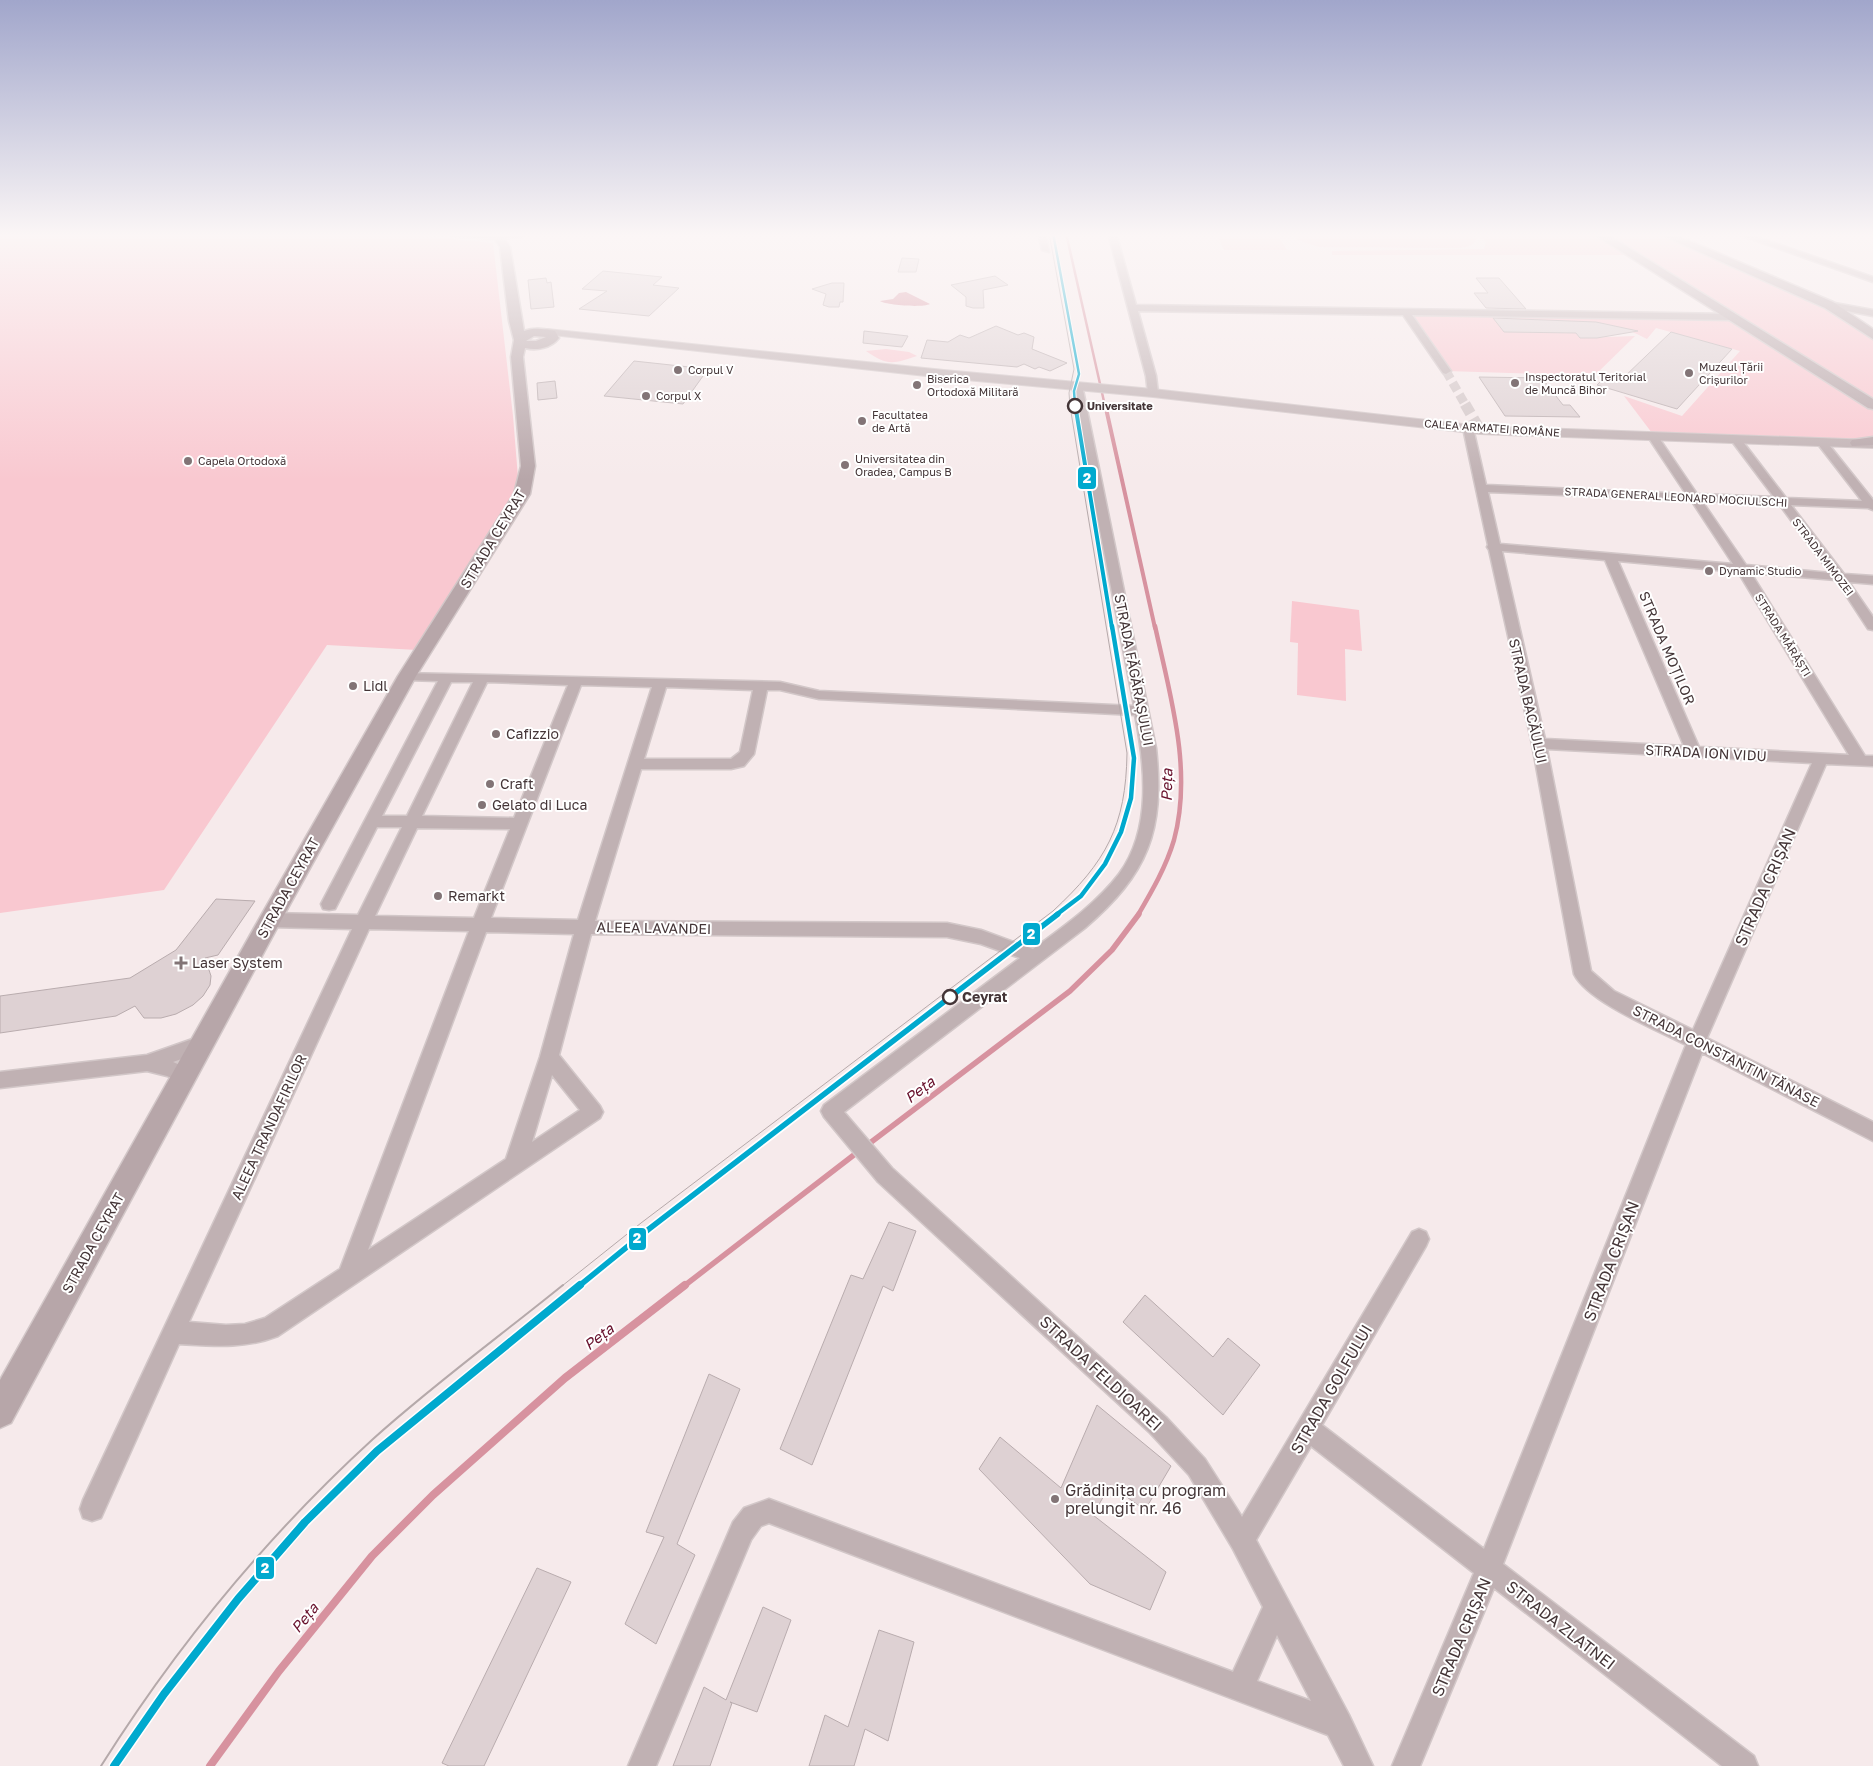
<svg xmlns="http://www.w3.org/2000/svg" width="1873" height="1766" font-family="'Golos Text',sans-serif">
<rect width="100%" height="100%" fill="#f6eaeb"/>
<g fill="#f9c8d0">
<polygon points="0,233 391,233 493,243 513,416 519,490 417,650 327,645 164,890 0,913"/>
<polygon points="1216,233 1276,233 1287,250 1224,250"/>
<path d="M 1293,233 L 1470,233 L 1476,240 C 1472,247 1465,247 1458,248 L 1319,247 L 1298,240 Z"/>
<path d="M 1478,233 L 1662,233 L 1829,305 L 1873,335 L 1873,437 L 1850,441 L 1652,433 L 1624,396 L 1682,416 L 1740,351 L 1656,328 L 1647,339 C 1599,312 1555,323 1504,332 L 1576,333 L 1580,338 L 1635,336 L 1590,380 L 1550,382 L 1544,374 L 1446,371 L 1408,315 L 1730,320 L 1634,255 L 1332,255 L 1332,251 L 1484,249 L 1486,242 Z"/>
<path d="M 886,349 L 909,352 L 917,356 C 893,364 887,366 866,351 Z"/>
<polygon points="1292,601 1359,610 1362,651 1345,649 1346,701 1297,695 1298,643 1290,642"/>
</g>
<path fill="#d7929f" d="M 906,292 L 930,304 C 922,308 886,305 880,301 L 893,299 L 899,293 Z"/>
<g fill="none" stroke-linecap="round" stroke-linejoin="round">
<polyline stroke="#d7929f" stroke-width="2.5" points="1066,233 1105,406"/>
<polyline stroke="#d7929f" stroke-width="4" points="1105,404 1155,628"/>
<path stroke="#d7929f" stroke-width="4.5" d="M 1138,915 C 1152,891 1166,867 1174,840 C 1193,770 1170,695 1155,626"/>
<g stroke="#d7929f" stroke-width="5.5">
<polyline points="866,1146 1070,991 1112,950 1139,914"/>
<polyline points="684,1286 859,1151"/>
</g>
<polyline stroke="#d7929f" stroke-width="8" points="210,1766 279,1671 372,1556 433,1495 565,1378 685,1285"/>
</g>
<g fill="#ded1d3" stroke="#b9acae">
<polygon points="902,258 919,259 916,272 898,272"/>
<polygon points="603,271 662,277 653,285 679,288 649,316 579,309 607,291 582,289"/>
<polygon points="995,276 1008,285 983,290 984,308 973,308 966,306 966,297 951,285"/>
<polygon points="546,278 547,283 551,282 554,307 531,309 528,280"/>
<polygon points="1476,278 1499,278 1526,309 1486,308 1474,293 1488,293"/>
<polygon points="832,283 844,283 843,302 840,302 839,307 829,307 823,305 826,294 812,289"/>
<polygon points="1493,318 1596,322 1638,331 1597,338 1580,338 1576,333 1504,332"/>
<polygon points="996,326 1018,335 1024,333 1034,337 1032,349 1067,363 1050,371 1039,367 1035,369 1024,364 1017,367 921,358 927,340 948,342 960,335 969,338"/>
<polygon points="864,331 908,336 902,347 863,343"/>
<polygon points="1671,332 1732,349 1677,409 1597,385 1607,375 1622,379"/>
<polygon points="634,361 708,369 683,404 604,396"/>
<polygon points="1479,377 1542,378 1563,405 1570,405 1580,417 1505,416"/>
<polygon points="555,381 557,398 538,400 537,383"/>
<polygon points="216,899 255,901 218,955 205,958 211,976 210,985 203,996 193,1005 176,1014 161,1018 144,1018 135,1006 116,1016 0,1033 0,996 130,978 176,950"/>
<polygon points="889,1222 916,1231 893,1291 883,1286 812,1465 780,1449 851,1275 863,1279"/>
<polygon points="1145,1295 1213,1357 1228,1338 1260,1365 1223,1415 1123,1322"/>
<polygon points="709,1374 740,1389 677,1544 695,1555 656,1644 625,1624 664,1537 646,1532"/>
<polygon points="1097,1405 1171,1466 1145,1510 1110,1485 1093,1515 1166,1572 1150,1610 1090,1584 979,1469 1000,1437 1061,1488"/>
<polygon points="537,1568 571,1582 484,1766 449,1766 442,1763"/>
<polygon points="763,1607 791,1620 757,1712 730,1702 732,1703 710,1766 673,1766 704,1687 726,1700"/>
<polygon points="879,1630 914,1642 888,1741 865,1729 854,1766 809,1766 825,1715 848,1727"/>
</g>
<g fill="none" stroke-linecap="round" stroke-linejoin="round">
<polyline stroke="#d2c6c7" stroke-width="9" stroke-dasharray="9 4.5" stroke-linecap="butt" points="1446,371 1466,406"/>
<polyline stroke="#d2c6c7" stroke-width="11" stroke-dasharray="11 5.5" stroke-linecap="butt" points="1465,404 1480,430"/>
<g stroke="#d2c7c8" stroke-width="3">
<g id="minor">
<polygon points="1038,233 1046,233 1049,252 1042,250"/>
<polygon points="1108,233 1116,233 1136,305 1731,314 1735,317 1731,320 1412,315 1451,371 1446,374 1443,373 1403,315 1138,311 1156,376 1158,393 1153,396 1148,393 1146,376"/>
<polygon points="1734,233 1746,233 1873,277 1873,282"/>
<polygon points="1829,302 1873,310 1873,316 1826,307 1826,303"/>
<path d="M 1077,382 L 1082,385 L 1156,748 C 1165,831 1148,874 1085,928 L 844,1112 L 892,1168 L 1166,1417 L 1205,1459 L 1242,1517 L 1412,1232 L 1419,1229 L 1426,1232 L 1429,1239 L 1426,1246 L 1322,1425 L 1484,1549 L 1686,1045 C 1657,1030 1588,1002 1574,974 L 1532,744 L 1489,550 L 1487,547 L 1488,545 L 1463,428 L 1468,425 L 1473,428 L 1486,485 L 1686,494 L 1648,437 L 1653,434 L 1657,435 L 1697,494 L 1774,497 L 1731,440 L 1736,437 L 1740,438 L 1786,498 L 1862,501 L 1817,443 L 1822,440 L 1826,441 L 1873,500 L 1873,510 L 1868,508 L 1791,505 L 1844,574 L 1873,576 L 1873,584 L 1849,582 L 1873,617 L 1873,630 L 1868,629 L 1836,580 L 1751,573 L 1865,756 L 1873,756 L 1873,766 L 1826,764 L 1707,1038 L 1873,1122 L 1873,1141 L 1702,1053 L 1503,1564 L 1754,1756 L 1758,1766 L 1722,1766 L 1494,1588 L 1420,1766 L 1392,1766 L 1474,1573 L 1311,1446 L 1256,1540 L 1349,1715 L 1373,1766 L 1344,1766 L 1328,1735 L 769,1523 L 761,1526 L 751,1540 L 656,1766 L 628,1766 L 733,1522 L 744,1508 L 769,1499 L 1233,1672 L 1263,1607 L 1233,1549 L 1189,1475 L 1150,1433 L 878,1182 L 824,1117 L 821,1111 L 824,1105 L 1020,958 L 981,944 L 947,937 L 591,934 L 559,1055 L 600,1106 L 603,1112 L 600,1118 L 278,1336 C 245,1349 214,1346 179,1344 L 101,1518 L 92,1521 L 83,1518 L 80,1509 L 83,1500 L 352,929 L 270,927 L 264,925 L 262,920 L 264,915 L 270,913 L 358,915 L 402,827 L 377,827 L 335,909 L 329,910 L 323,909 L 321,904 L 438,681 L 407,680 L 402,679 L 400,676 L 402,673 L 780,682 L 819,691 L 1134,706 L 1072,385 ZM 1488,492 L 1691,500 L 1733,564 L 1500,544 ZM 1702,501 L 1779,504 L 1830,573 L 1746,565 ZM 1502,551 L 1605,560 L 1684,746 L 1545,739 ZM 1618,561 L 1738,572 L 1849,755 L 1699,747 ZM 451,682 L 473,682 L 407,816 L 382,816 ZM 487,682 L 568,685 L 514,818 L 422,816 ZM 581,685 L 652,687 L 578,920 L 491,918 ZM 666,687 L 753,690 L 740,752 L 731,759 L 644,759 ZM 767,690 L 780,690 L 819,699 L 1135,715 C 1145,766 1152,829 1119,874 C 1096,904 1063,927 1033,949 L 981,930 L 947,923 L 595,921 L 641,769 L 731,769 L 744,766 L 754,754 ZM 1547,749 L 1812,763 L 1693,1030 L 1614,991 L 1591,971 ZM 417,828 L 510,829 L 474,918 L 375,916 ZM 369,929 L 469,931 L 340,1269 L 265,1318 L 245,1324 L 226,1325 L 189,1322 ZM 486,932 L 574,934 L 540,1057 L 506,1159 L 368,1250 ZM 552,1075 L 580,1110 L 532,1142 ZM 1277,1635 L 1311,1701 L 1257,1681 Z"/>
<polygon points="204,1035 210,1037 213,1043 210,1049 173,1062 192,1070 194,1076 192,1082 185,1084 167,1076 147,1071 0,1088 0,1072 147,1055"/>
</g>
</g>
<g stroke="#d2c7c8" stroke-width="2">
<g id="tertiary">
<path d="M 509,233 L 528,233 L 529,234 C 525,238 514,238 509,237 Z"/>
<polygon points="547,329 944,370 1153,389 1480,426 1873,440 1873,448 1480,434 1153,397 944,378 543,334 541,332 543,330"/>
</g>
</g>
<g stroke="#d2c7c8" stroke-width="3">
<g id="secondary">
<path d="M 445,233 L 510,234 L 511,236 L 510,238 L 505,239 L 510,247 L 524,331 C 535,327 544,329 555,331 L 559,338 C 551,348 537,351 525,348 L 523,357 L 535,466 L 530,494 L 416,676 L 278,926 L 11,1423 L 0,1428 L 0,1380 L 262,914 L 398,676 L 514,494 L 521,466 L 511,357 L 514,340 L 509,321 L 500,247 L 496,241 L 497,239 L 450,236 ZM 534,336 L 546,337 L 536,341 L 526,341 Z"/>
<polygon points="1592,233 1605,233 1873,399 1873,409 1868,408"/>
<polygon points="1657,233 1671,233 1833,302 1873,329 1873,339 1825,308"/>
<polygon points="1873,437 1873,445 1852,446 1850,443 1852,440"/>
</g>
</g>
<use href="#minor" fill="#c0b1b3" fill-rule="evenodd"/>
<use href="#tertiary" fill="#c0b1b3" fill-rule="evenodd"/>
<use href="#secondary" fill="#b7a6a9" fill-rule="evenodd"/>
<path stroke="#b5a9aa" stroke-width="1" d="M 562,1286 L 641,1223 L 1053,911 C 1106,862 1126,826 1127,753 L 1070,406 L 1069,393 L 1074,369 L 1049,233"/>
<path stroke="#b5a9aa" stroke-width="2" d="M 101,1766 C 176,1647 269,1534 373,1439 C 433,1385 500,1336 563,1285"/>
<g stroke="#fff" stroke-width="4.5">
<polyline id="tram-1-far4" points="1053,233 1079,374 1074,391 1075,406"/>
</g>
<g stroke="#fff" stroke-width="6">
<polyline id="tram-1-far3" points="1075,404 1112,628"/>
</g>
<g stroke="#fff" stroke-width="8">
<polyline id="tram-1-far2" points="1056,915 1081,896 1105,864 1121,832 1131,798 1134,758 1112,626"/>
</g>
<g stroke="#fff" stroke-width="9">
<polyline id="tram-1-far1" points="579,1286 649,1229 1058,914"/>
</g>
<g stroke="#fff" stroke-width="11">
<polyline id="tram-1" points="114,1766 164,1694 238,1599 305,1522 377,1451 580,1285"/>
</g>
<use href="#tram-1-far4" stroke="#00a9ce" stroke-width="2.5"/>
<use href="#tram-1-far3" stroke="#00a9ce" stroke-width="4"/>
<use href="#tram-1-far2" stroke="#00a9ce" stroke-width="4.5"/>
<use href="#tram-1-far1" stroke="#00a9ce" stroke-width="5.5"/>
<use href="#tram-1" stroke="#00a9ce" stroke-width="8"/>
</g>
<linearGradient id="sky" x2="0" y2="1"><stop stop-color="#a1a6cb"/><stop offset="0.49" stop-color="#fbf6f6"/><stop offset="1" stop-color="#fbf6f6" stop-opacity="0"/></linearGradient>
<rect width="1873" height="480" fill="url(#sky)"/>
<g fill="#827476" stroke="#fff" stroke-width="2">
<circle cx="678" cy="370" r="5"/>
<circle cx="1689" cy="373" r="5"/>
<circle cx="1515" cy="383" r="5"/>
<circle cx="917" cy="385" r="5"/>
<circle cx="646" cy="396" r="5"/>
<circle cx="862" cy="421" r="5"/>
<circle cx="188" cy="461" r="5"/>
<circle cx="845" cy="465" r="5"/>
<circle cx="1709" cy="571" r="5"/>
<circle cx="353" cy="686" r="5"/>
<circle cx="496" cy="734" r="5"/>
<circle cx="490" cy="784" r="5"/>
<circle cx="482" cy="805" r="5"/>
<circle cx="438" cy="896" r="5"/>
<path d="M178.5 955.5h5v5h5v5h-5v5h-5v-5h-5v-5h5z"/>
<circle cx="1055" cy="1499" r="5"/>
</g>
<g fill="#fff" stroke="#443537" stroke-width="2.5">
<circle cx="1075" cy="406" r="7"/>
<circle cx="950" cy="997" r="7"/>
</g>
<g text-anchor="middle" stroke-width="4" stroke-linejoin="round" paint-order="stroke">
<g font-size="11" fill="#443537" stroke="#fff" text-anchor="start">
<text x="1699" y="371">Muzeul Țării<tspan x="1699" dy="13">Crișurilor</tspan></text>
<text x="688" y="374">Corpul V</text>
<text x="1525" y="381">Inspectoratul Teritorial<tspan x="1525" dy="13">de Muncă Bihor</tspan></text>
<text x="927" y="383">Biserica<tspan x="927" dy="13">Ortodoxă Militară</tspan></text>
<text x="656" y="400">Corpul X</text>
<text x="872" y="419">Facultatea<tspan x="872" dy="13">de Artă</tspan></text>
<text x="855" y="463">Universitatea din<tspan x="855" dy="13">Oradea, Campus B</tspan></text>
<text x="198" y="465">Capela Ortodoxă</text>
<text x="1719" y="575">Dynamic Studio</text>
</g>
<g font-size="11" font-weight="bold" fill="#443537" stroke="#fff" text-anchor="start">
<text x="1087" y="410">Universitate</text>
</g>
<g font-size="11" fill="#443537" stroke="#fff">
<text transform="translate(1492 428) rotate(4)" y="4">CALEA ARMATEI ROMÂNE</text>
<text transform="translate(1676 497) rotate(3)" y="4">STRADA GENERAL LEONARD MOCIULSCHI</text>
<text transform="translate(1823 557) rotate(53)" y="4">STRADA MIMOZEI</text>
<text transform="translate(1783 635) rotate(58)" y="4">STRADA MĂRĂȘTI</text>
</g>
<g font-size="14" fill="#443537" stroke="#fff">
<text transform="translate(493 539) rotate(-59)" y="5">STRADA CEYRAT</text>
<text transform="translate(1667 648) rotate(67)" y="5">STRADA MOȚILOR</text>
<text transform="translate(1134 670) rotate(79)" y="5">STRADA FĂGĂRAȘULUI</text>
<text transform="translate(1528 701) rotate(77)" y="5">STRADA BACĂULUI</text>
<text transform="translate(1706 753) rotate(3)" y="5">STRADA ION VIDU</text>
<text transform="translate(288 888) rotate(-61)" y="5">STRADA CEYRAT</text>
<text transform="translate(654 928) rotate(1)" y="5">ALEEA LAVANDEI</text>
<text transform="translate(1726 1056) rotate(27)" y="5">STRADA CONSTANTIN TĂNASE</text>
<text transform="translate(269 1127) rotate(-65)" y="5">ALEEA TRANDAFIRILOR</text>
<text transform="translate(93 1243) rotate(-61)" y="5">STRADA CEYRAT</text>
</g>
<g font-size="14" fill="#443537" stroke="#fff" text-anchor="start">
<text x="363" y="691">Lidl</text>
<text x="506" y="739">Cafizzio</text>
<text x="500" y="789">Craft</text>
<text x="492" y="810">Gelato di Luca</text>
<text x="448" y="901">Remarkt</text>
<text x="192" y="968">Laser System</text>
</g>
<g font-size="14" font-weight="bold" fill="#443537" stroke="#fff" text-anchor="start">
<text x="962" y="1002">Ceyrat</text>
</g>
<g font-size="15" font-style="italic" fill="#68112c" stroke="#fff">
<text transform="translate(1167 785) rotate(-89)" y="5">Peța</text>
<text transform="translate(920 1090) rotate(-37)" y="5">Peța</text>
<text transform="translate(599 1337) rotate(-37)" y="5">Peța</text>
<text transform="translate(305 1618) rotate(-51)" y="5">Peța</text>
</g>
<g font-size="16" fill="#443537" stroke="#fff">
<text transform="translate(1765 887) rotate(-66)" y="6">STRADA CRIȘAN</text>
<text transform="translate(1611 1261) rotate(-69)" y="6">STRADA CRIȘAN</text>
<text transform="translate(1101 1373) rotate(43)" y="6">STRADA FELDIOAREI</text>
<text transform="translate(1331 1389) rotate(-60)" y="6">STRADA GOLFULUI</text>
<text transform="translate(1561 1625) rotate(38)" y="6">STRADA ZLATNEI</text>
<text transform="translate(1461 1637) rotate(-67)" y="6">STRADA CRIȘAN</text>
</g>
<g font-size="16" fill="#443537" stroke="#fff" text-anchor="start">
<text x="1065" y="1496">Grădinița cu program<tspan x="1065" dy="18">prelungit nr. 46</tspan></text>
</g>
</g>
<g stroke="#fff" stroke-width="2">
<rect x="1077" y="466" width="20" height="24" rx="5" fill="#00a9ce"/>
<rect x="1022" y="922" width="19" height="24" rx="5" fill="#00a9ce"/>
<rect x="628" y="1227" width="19" height="24" rx="5" fill="#00a9ce"/>
<rect x="255" y="1556" width="20" height="24" rx="5" fill="#00a9ce"/>
</g>
<g font-size="14" text-anchor="middle" font-weight="bold" fill="#fff">
<text x="1087" y="483">2</text>
<text x="1031" y="939">2</text>
<text x="637" y="1243">2</text>
<text x="265" y="1573">2</text>
</g>
</svg>
